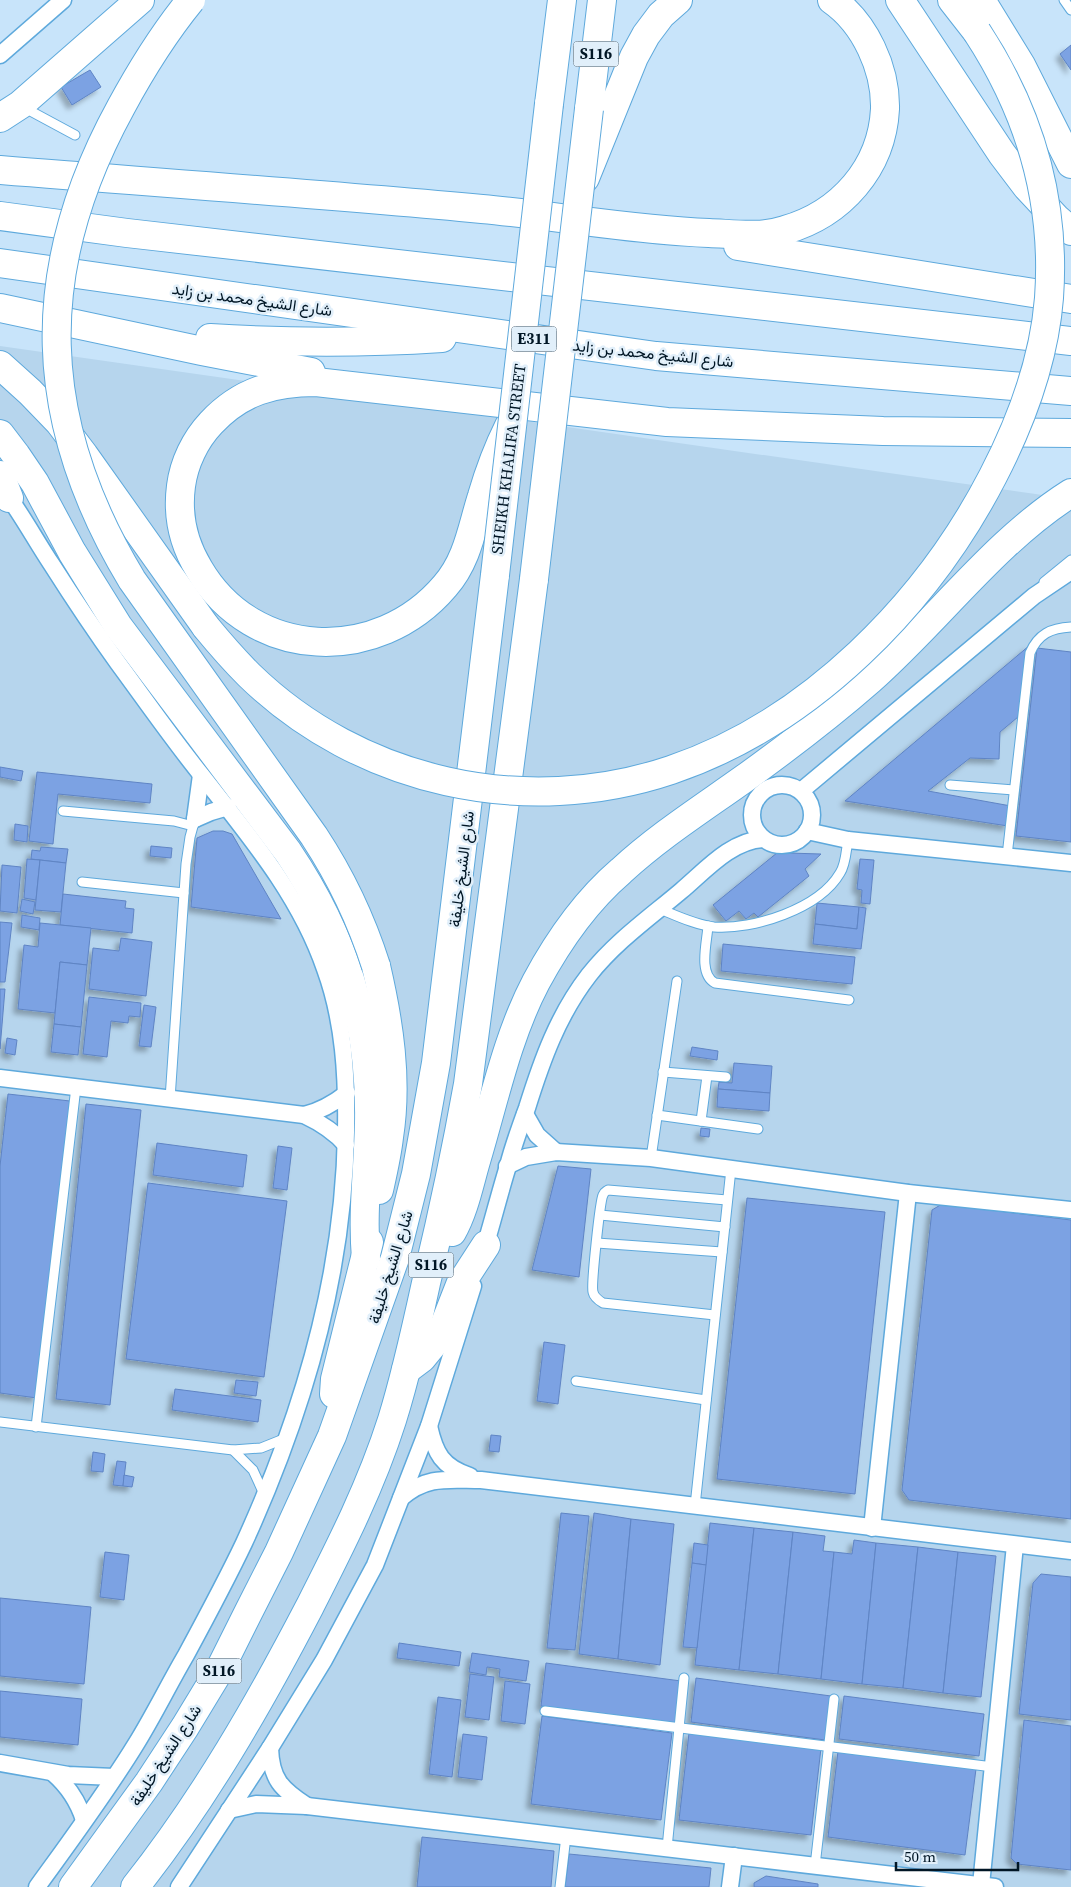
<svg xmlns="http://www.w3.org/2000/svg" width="1071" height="1887" font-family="'Source Serif 4',Vazirmatn,serif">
<defs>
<filter id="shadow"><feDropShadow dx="-4.5" dy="4.5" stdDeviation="2.5" flood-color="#0004"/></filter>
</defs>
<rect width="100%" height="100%" fill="#c8e4fa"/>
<polygon fill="#b6d5ed" points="0,346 1071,499 1071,1887 0,1887"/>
<g fill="#7ba2e3" stroke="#5f84c4" filter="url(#shadow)">
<polygon points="1071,45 1071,70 1060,54"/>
<polygon points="90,70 101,87 72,105 61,87"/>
<polygon points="1030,645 1018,717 1000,732 999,759 970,758 928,791 1011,806 1008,826 845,801"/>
<polygon points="1037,648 1071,652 1071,842 1016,836"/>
<polygon points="0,767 23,771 21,781 0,777"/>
<polygon points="37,772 152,784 150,803 58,794 53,844 29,841"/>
<polygon points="15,824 28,826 27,842 14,840"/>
<polygon points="213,831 223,831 232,834 281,919 191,907 197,838"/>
<polygon points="151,846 172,848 171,858 150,856"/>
<polygon points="41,847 68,849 66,863 31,859 32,850 40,851"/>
<polygon points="783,848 788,853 821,854 805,869 809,876 758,917 754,913 746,919 739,911 726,921 713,905"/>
<polygon points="27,859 40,860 36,900 24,898"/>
<polygon points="860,859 874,860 870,904 861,903 862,890 857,889"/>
<polygon points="40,860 66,863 61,912 35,910"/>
<polygon points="2,865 21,867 17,913 0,911"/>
<polygon points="63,894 126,901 125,908 134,909 132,933 60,925"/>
<polygon points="22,899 35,902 33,914 20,911"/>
<polygon points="817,903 859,907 857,929 815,924"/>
<polygon points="859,907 866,908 861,949 813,944 815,924 857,929"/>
<polygon points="22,915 40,918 39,930 21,927"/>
<polygon points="0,922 12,923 5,982 0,982"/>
<polygon points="40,923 91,928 87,965 60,962 55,1013 18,1009 24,945 38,947"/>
<polygon points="121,938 152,942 146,996 89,989 93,948 119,951"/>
<polygon points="723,944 855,957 852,984 721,971"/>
<polygon points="60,962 87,965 81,1027 54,1024"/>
<polygon points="0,989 5,989 0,1049"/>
<polygon points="89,997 141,1003 140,1017 129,1016 128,1023 111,1021 107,1057 83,1054"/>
<polygon points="144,1005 156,1007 151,1047 139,1046"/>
<polygon points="54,1024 81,1027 78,1055 51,1052"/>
<polygon points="7,1038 17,1040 15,1055 5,1053"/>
<polygon points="692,1047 718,1051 717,1060 690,1056"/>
<polygon points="734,1063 772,1066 770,1093 718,1089 719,1082 732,1083"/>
<polygon points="718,1089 770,1093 769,1111 717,1107"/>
<polygon points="8,1094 70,1101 37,1398 0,1393 0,1166"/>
<polygon points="86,1104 141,1110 110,1405 56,1399"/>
<polygon points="701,1128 710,1129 709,1137 700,1136"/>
<polygon points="157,1143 247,1155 243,1187 153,1175"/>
<polygon points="278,1146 292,1148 287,1190 273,1188"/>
<polygon points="558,1166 591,1169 579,1277 532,1270"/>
<polygon points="148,1183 287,1201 264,1377 126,1359"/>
<polygon points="747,1198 885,1212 855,1494 717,1479"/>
<polygon points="942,1204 1071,1220 1071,1519 909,1500 902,1490 932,1210"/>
<polygon points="544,1342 565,1345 558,1404 537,1401"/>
<polygon points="236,1380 258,1382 256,1396 234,1393"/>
<polygon points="175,1389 261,1400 258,1422 172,1410"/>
<polygon points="491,1435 501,1436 499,1452 489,1451"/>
<polygon points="93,1452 105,1454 103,1472 91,1471"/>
<polygon points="117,1461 126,1462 123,1486 113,1485"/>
<polygon points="124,1475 134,1477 132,1487 123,1486"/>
<polygon points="561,1513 589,1516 575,1650 547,1648"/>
<polygon points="594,1513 631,1519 618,1659 579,1654"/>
<polygon points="631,1519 674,1524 660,1665 618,1659"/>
<polygon points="710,1523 754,1528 739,1670 695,1665"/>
<polygon points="754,1528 793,1532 778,1674 739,1670"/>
<polygon points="793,1532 825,1536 823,1551 834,1552 821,1679 778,1674"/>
<polygon points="854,1540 876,1543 862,1684 821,1679 834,1552 852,1554"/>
<polygon points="694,1543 708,1545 706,1565 692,1563"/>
<polygon points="876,1543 918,1547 903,1688 862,1684"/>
<polygon points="918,1547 958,1552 943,1693 903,1688"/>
<polygon points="105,1552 129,1555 124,1600 100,1597"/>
<polygon points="958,1552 996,1556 981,1697 943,1693"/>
<polygon points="692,1563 706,1565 697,1648 683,1647"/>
<polygon points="1041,1574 1071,1577 1071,1720 1019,1714 1033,1583"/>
<polygon points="0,1598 91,1607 84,1684 0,1676"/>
<polygon points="399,1643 461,1652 459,1666 397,1658"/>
<polygon points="472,1653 529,1661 526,1681 499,1677 500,1669 487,1667 486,1675 469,1672"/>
<polygon points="546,1663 681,1681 676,1723 541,1706"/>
<polygon points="470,1674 494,1677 489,1720 465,1717"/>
<polygon points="696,1678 831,1696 825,1740 691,1722"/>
<polygon points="505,1681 530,1684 525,1724 501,1721"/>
<polygon points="0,1691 82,1699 78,1745 0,1737"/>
<polygon points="844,1696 984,1714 979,1756 839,1739"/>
<polygon points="438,1697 461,1700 452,1777 429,1774"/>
<polygon points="542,1716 672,1733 661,1820 531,1804"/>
<polygon points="1024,1720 1071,1726 1071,1870 1017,1864 1011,1858"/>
<polygon points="689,1733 821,1748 811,1835 679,1820"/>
<polygon points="463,1734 487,1737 482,1780 458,1777"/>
<polygon points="838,1751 976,1769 965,1855 828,1837"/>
<polygon points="422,1837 554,1851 551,1887 417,1887"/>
<polygon points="569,1854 711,1868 709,1887 565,1887"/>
<polygon points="766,1876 818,1884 818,1887 754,1887 754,1883"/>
</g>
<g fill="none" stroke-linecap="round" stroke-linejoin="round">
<g stroke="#5ea9dc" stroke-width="11">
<g id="lane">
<polyline points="1064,0 1071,10"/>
<polyline points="23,107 75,135"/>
<polyline points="1044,582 1071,560"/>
<polyline points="950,785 1014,790"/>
<polyline points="63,811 174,821 193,826"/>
<path d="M 1007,856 L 1030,653 C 1038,634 1051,628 1071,627"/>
<polyline points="82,882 184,893"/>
<path d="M 660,909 C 677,916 696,925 714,927 C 753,930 819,909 840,873 C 846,864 846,850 848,840"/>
<path d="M 708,926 C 707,942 698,974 715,983 L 849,1000"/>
<polyline points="663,1072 726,1077"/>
<polyline points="170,1099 186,864 190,837 195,819"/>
<polyline points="657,1115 758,1129"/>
<polyline points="701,1121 707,1076"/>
<polyline points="651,1158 677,981"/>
<polyline points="600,1215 725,1227"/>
<polyline points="597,1243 722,1252"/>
<path d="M 715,1315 L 603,1303 C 598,1300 594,1297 593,1292 C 591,1285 600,1201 603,1195 C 604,1192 605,1192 608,1190 L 727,1200"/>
<polyline points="576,1381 706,1400"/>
<polyline points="0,1422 233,1450 261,1448 286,1438"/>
<polyline points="36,1427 76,1087"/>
<polyline points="233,1450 253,1470 264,1494"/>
<polyline points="695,1506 731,1169"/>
<polyline points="545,1711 993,1767"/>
<polyline points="667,1848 684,1678"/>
<polyline points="815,1866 834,1699"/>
<polyline points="560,1887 566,1836"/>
</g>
</g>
<g stroke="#5ea9dc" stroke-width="19">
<g id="street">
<polyline points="0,55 63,0"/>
<path d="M 5,492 C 22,515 36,541 52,565 C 73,598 95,631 118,663 C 146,701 173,740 203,777 C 250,837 300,896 325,969 C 344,1021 347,1077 346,1132 C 344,1274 303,1414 244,1543 C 226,1581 206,1618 186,1655 C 169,1684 154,1715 136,1744 C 106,1793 71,1840 37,1887"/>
<circle cx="782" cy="815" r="30"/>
<polyline points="801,791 1034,596 1071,571"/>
<polyline points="195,819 201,775"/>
<polyline points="195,819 211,812 228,807"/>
<polyline points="807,831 848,840 1071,863"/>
<path d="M 0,1078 L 304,1115 C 321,1123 334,1131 346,1145"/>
<polyline points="525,1114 537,1135 556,1152"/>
<path d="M 304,1115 C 321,1111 333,1104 347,1093"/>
<polyline points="507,1166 526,1157 556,1152 651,1158 908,1193 1071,1210"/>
<path d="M 483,1253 C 492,1224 499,1195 508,1166 C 513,1146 520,1127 527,1108 C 542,1060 558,1015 589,975 C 615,942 649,918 681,891 C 705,871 730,841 763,839"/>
<path d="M 429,1426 C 435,1453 442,1467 470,1476"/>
<path d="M 401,1498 C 427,1475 449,1480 481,1480 L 1071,1551"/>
<polyline points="872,1528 908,1193"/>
<path d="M 270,1748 C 271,1779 281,1789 307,1806"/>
<polyline points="0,1763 68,1775 114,1777"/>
<path d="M 53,1773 C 69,1787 78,1801 84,1820"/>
<polyline points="229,1810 256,1804 307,1806 995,1887"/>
<polyline points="981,1885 1015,1545"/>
<polyline points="179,1887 270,1748 324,1660 375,1565 429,1426 473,1286"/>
<polyline points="730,1887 734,1856"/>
</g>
</g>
<g stroke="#5ea9dc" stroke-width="30">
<g id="highway">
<polyline points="900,0 1002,154 1027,187 1056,218 1071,231"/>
<polyline points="952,0 977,32"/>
<polyline points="981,0 1021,65 1071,164"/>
<polyline points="549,104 562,0"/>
<polyline points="589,109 602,0"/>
<polyline points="0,118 20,105 140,0"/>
<path d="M 0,170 C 161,183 322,194 482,209 C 558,216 633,230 709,233 C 735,234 761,238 785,230 C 841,214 882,168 885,109 C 886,69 865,23 832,0"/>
<polyline points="585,178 634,57 646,35 661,15 678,0"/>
<polyline points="0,216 127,233 1071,341"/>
<polyline points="738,246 1071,299"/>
<polyline points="0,263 656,356 1071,391"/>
<polyline points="0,308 202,351 311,372"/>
<path d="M 210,338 C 288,343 365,343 442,338"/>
<polyline points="0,365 30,392 59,422 84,455 206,627"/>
<path d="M 509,426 C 498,448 489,472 482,496 C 472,527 468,560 445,586 C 378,665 253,661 199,569 C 183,543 177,516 181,486 C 184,463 195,440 211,423 C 241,391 274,382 316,382 L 667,422 L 883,431 L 1071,433"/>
<path d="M 0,434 L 16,455 L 35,483 L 72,552 L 118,626 L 288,852 C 345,937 371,1021 369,1123 C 368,1170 362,1212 366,1259"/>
<polyline points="0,475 9,498"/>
<path d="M 376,966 C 389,1022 398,1080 389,1137 C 387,1155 383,1172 379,1190"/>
<path d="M 452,1232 C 464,1211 469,1185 476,1161 C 494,1101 507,1037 536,982 C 558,941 586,901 621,871 C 659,836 703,808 745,778 C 788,747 830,715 870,680 C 938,620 995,541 1071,493"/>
<polyline points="406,1370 422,1358 440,1336 460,1285 486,1245"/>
<polyline points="334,1394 335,1379 369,1242"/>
<polyline points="73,1887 149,1782 185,1727 219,1671 248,1613 279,1552 332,1436 395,1258 416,1174 436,1063 495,575"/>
<path d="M 135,1887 C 204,1800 259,1704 310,1606 C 341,1545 371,1486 392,1420 C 406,1375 416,1329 426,1283 C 442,1217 456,1151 468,1084 L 534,579"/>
</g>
</g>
<use href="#lane" stroke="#fff" stroke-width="9"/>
<use href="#street" stroke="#fff" stroke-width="16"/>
<use href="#highway" stroke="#fff" stroke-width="28"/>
<g stroke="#5ea9dc" stroke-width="30" stroke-linecap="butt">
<g id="highway-bridge">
<path d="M 191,0 C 164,33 141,70 121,107 C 31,271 36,421 132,580 L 314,836 C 341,877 361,919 376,966"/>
<polyline points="495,575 549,104"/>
<polyline points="534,579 589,109"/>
<path d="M 206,627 C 220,644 234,660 249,675 C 360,783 525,819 671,770 C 810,723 927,604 993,476 C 1022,420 1044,361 1049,298 C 1056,201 1030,113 977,32"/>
</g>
</g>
<use href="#highway-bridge" stroke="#fff" stroke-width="28"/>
</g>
<g text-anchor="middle" stroke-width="5" stroke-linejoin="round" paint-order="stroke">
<g fill="#e1effa" stroke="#445765" stroke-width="1">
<rect x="573.5" y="41.5" width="45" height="25" rx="4"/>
<rect x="511.5" y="326.5" width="45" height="25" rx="4"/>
<rect x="408.5" y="1252.5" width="45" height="25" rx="4"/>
<rect x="196.5" y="1658.5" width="45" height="25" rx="4"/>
</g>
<g font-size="15" font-weight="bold" fill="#011625">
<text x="596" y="59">S116</text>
<text x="534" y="344">E311</text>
<text x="431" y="1270">S116</text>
<text x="219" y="1676">S116</text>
</g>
<g font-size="16" fill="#011625" stroke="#e1effa">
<text transform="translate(252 299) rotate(8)" y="6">شارع الشيخ محمد بن زايد</text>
<text transform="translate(653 353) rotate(6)" y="6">شارع الشيخ محمد بن زايد</text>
<text transform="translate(508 459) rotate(-83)" y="6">SHEIKH KHALIFA STREET</text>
<text transform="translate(461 869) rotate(-83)" y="6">شارع الشيخ خليفة</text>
<text transform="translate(390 1267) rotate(-73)" y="6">شارع الشيخ خليفة</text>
<text transform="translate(165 1755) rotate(-57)" y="6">شارع الشيخ خليفة</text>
</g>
</g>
<path d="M896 1862v8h122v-8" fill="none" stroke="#011625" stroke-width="2.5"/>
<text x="904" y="1862" font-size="15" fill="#011625" stroke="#e1effa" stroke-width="4" paint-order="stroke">50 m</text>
</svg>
